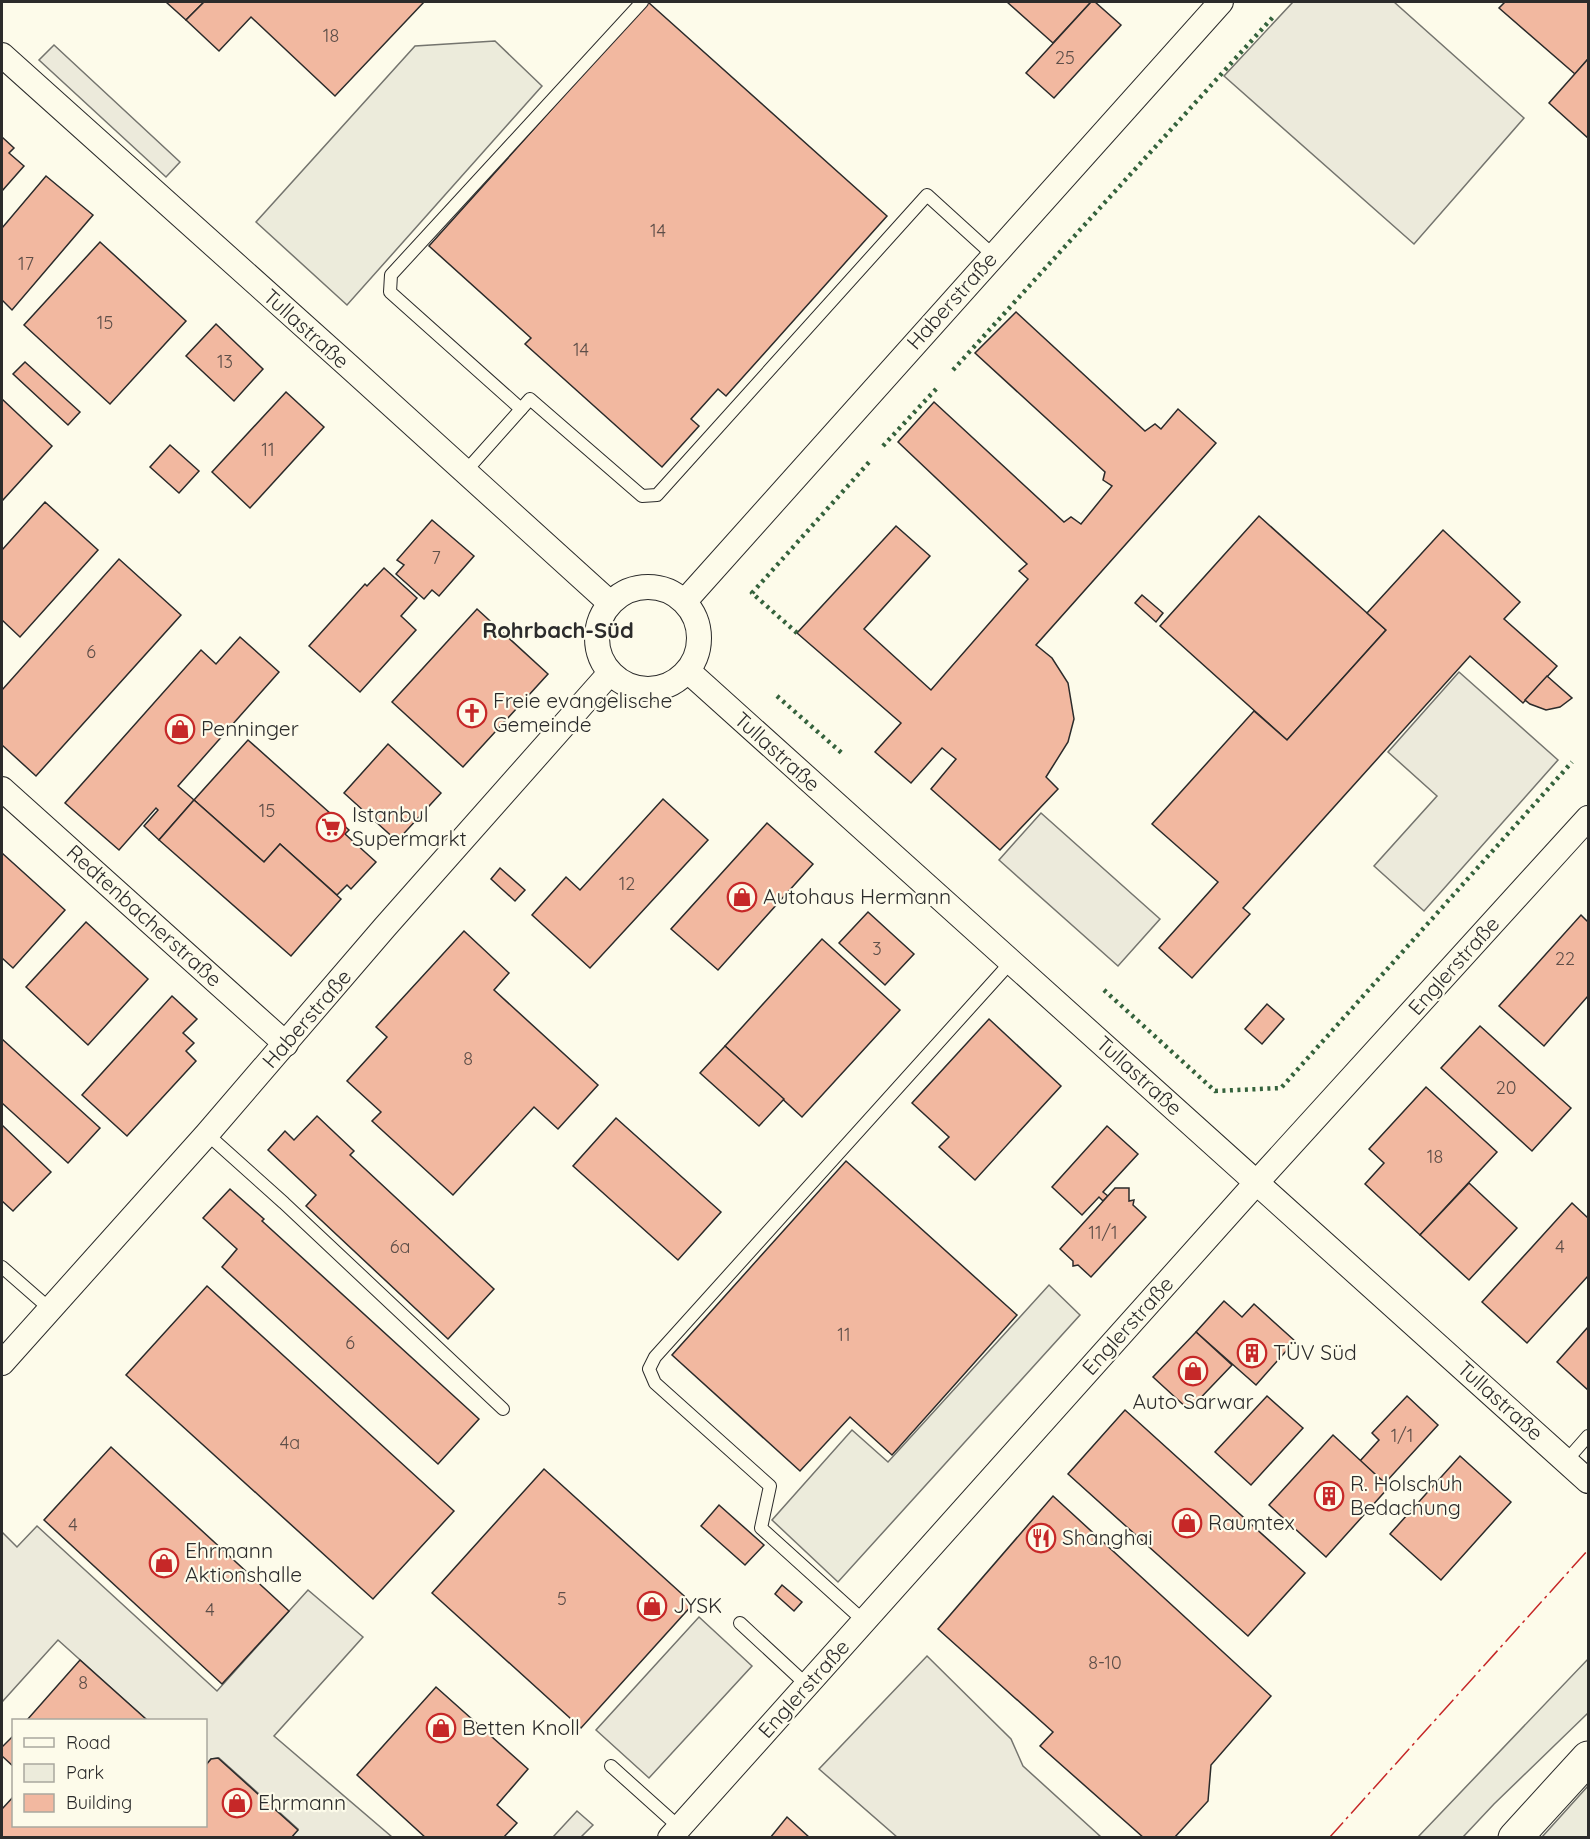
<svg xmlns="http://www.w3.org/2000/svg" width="1590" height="1839" font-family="Quicksand,sans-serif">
<rect width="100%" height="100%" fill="#fdfbea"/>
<g fill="#ecebdb" stroke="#74746e" stroke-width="1.5">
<polygon points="495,41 542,86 347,305 256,222 415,46"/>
<polygon points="1049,1285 1080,1315 838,1582 772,1520 852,1430 888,1462"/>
<polygon points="1588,1659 1588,1713 1494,1804 1463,1837 1418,1837"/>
<polygon points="1588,1786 1588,1837 1542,1837"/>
</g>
<g fill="#eceadb" stroke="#74746e" stroke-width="1.5">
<polygon points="1293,2 1394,2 1524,118 1414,244 1224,76"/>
<polygon points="54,45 180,162 166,177 39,60"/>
<polygon points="1459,672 1558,760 1424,911 1374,866 1437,796 1388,752"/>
<polygon points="1041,813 1160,919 1118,966 999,860"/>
<polygon points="37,1526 217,1691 308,1590 363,1637 274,1736 392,1837 291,1837 298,1829 219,1758 211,1759 206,1765 206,1720 147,1720 58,1640 2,1702 2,1532 17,1547"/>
<polygon points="699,1617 752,1666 649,1778 596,1730"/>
<polygon points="927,1656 1011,1739 1023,1766 1101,1837 897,1837 819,1769"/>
<polygon points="577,1811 593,1825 581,1837 553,1837"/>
</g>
<g fill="#f2b8a0" stroke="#2b2b2b" stroke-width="1.5">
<polygon points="166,2 204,2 186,20"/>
<polygon points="204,2 424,2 335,96 251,17 219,51 186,20"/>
<polygon points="648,2 887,216 726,396 718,389 691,419 699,426 662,467 525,344 531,338 429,246"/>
<polygon points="1007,2 1091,2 1053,43"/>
<polygon points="1091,2 1095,2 1121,25 1054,98 1026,73"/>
<polygon points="1505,2 1588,2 1588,59 1575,74 1499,8"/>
<polygon points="1588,59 1588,138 1549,103"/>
<polygon points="2,137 14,148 9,153 24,166 2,191"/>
<polygon points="46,176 93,215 12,310 2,300 2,228"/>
<polygon points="100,242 186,321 110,404 24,325"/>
<polygon points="1016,312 1145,431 1155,424 1161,429 1178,409 1216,443 1036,645 1052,658 1068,683 1074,719 1068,742 1046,777 1058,789 1000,850 931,789 956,759 942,748 911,783 875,752 901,723 797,633 896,526 930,556 864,629 931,690 1028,579 1019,571 1027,564 898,442 934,402 1064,522 1071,517 1081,524 1112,486 1103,480 1105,472 975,353"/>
<polygon points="216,324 263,369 234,401 186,356"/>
<polygon points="25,362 80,412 68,425 13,374"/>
<polygon points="286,392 324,427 250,508 212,472"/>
<polygon points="2,399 52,446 2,501"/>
<polygon points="170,445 199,471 179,493 150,467"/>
<polygon points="45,502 98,550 20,637 2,620 2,550"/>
<polygon points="1259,516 1386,630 1287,740 1160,626"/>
<polygon points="432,520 474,556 439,596 432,590 424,599 396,574 404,565 397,560"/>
<polygon points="1443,530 1520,602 1504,619 1557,666 1523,703 1470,656 1243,908 1250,914 1192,978 1159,948 1218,882 1152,824 1254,711 1287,740 1386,630 1367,613"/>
<polygon points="119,559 181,615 36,776 2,745 2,690"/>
<polygon points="384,568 417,598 401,616 416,630 360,692 309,646 365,584 367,586"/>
<polygon points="1142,595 1163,613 1156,622 1135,603"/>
<polygon points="477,609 548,674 463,767 392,702"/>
<polygon points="240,637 279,672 178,786 194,800 159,840 144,826 158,810 156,808 119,850 65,803 201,650 216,664"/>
<polygon points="1547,676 1572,698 1560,707 1546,710 1530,704 1525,700"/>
<polygon points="248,740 349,830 345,834 376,862 351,889 347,885 337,895 280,844 264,862 194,800"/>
<polygon points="388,744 441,793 397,841 344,793"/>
<polygon points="663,799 708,840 590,968 532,915 566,877 580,890"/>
<polygon points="194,800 264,862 280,844 341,899 291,956 159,840"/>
<polygon points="767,823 813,864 718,970 671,929"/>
<polygon points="2,853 65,910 13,968 2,958"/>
<polygon points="500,868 525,890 515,901 491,879"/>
<polygon points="868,912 914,954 885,985 839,943"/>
<polygon points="1581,915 1588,922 1588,996 1544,1046 1499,1006"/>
<polygon points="86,922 148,979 88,1045 26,987"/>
<polygon points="464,931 509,973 494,990 598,1085 558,1129 534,1107 453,1195 372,1121 381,1112 347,1081 387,1037 376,1027"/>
<polygon points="822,939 900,1010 802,1117 725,1046"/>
<polygon points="172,996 197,1019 183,1033 194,1043 186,1051 196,1061 127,1136 82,1095"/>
<polygon points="1267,1004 1284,1019 1262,1044 1245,1029"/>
<polygon points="989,1019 1061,1086 975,1180 939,1147 949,1137 912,1103"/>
<polygon points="1480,1026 1571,1108 1532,1151 1441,1068"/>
<polygon points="2,1039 100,1128 68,1163 2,1103"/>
<polygon points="725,1046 784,1099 759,1126 700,1073"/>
<polygon points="1426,1087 1497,1152 1420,1235 1365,1184 1384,1163 1369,1149"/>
<polygon points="317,1116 354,1151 350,1155 494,1289 448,1339 306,1206 316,1195 268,1150 285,1131 294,1140"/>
<polygon points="616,1118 721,1212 678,1260 573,1166"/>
<polygon points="2,1125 51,1172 13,1211 2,1201"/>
<polygon points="1107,1126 1138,1154 1103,1192 1108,1196 1103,1201 1099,1197 1082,1215 1052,1187"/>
<polygon points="846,1161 1017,1315 892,1455 850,1417 800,1471 672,1355"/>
<polygon points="1469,1183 1517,1228 1469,1280 1420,1235"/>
<polygon points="1115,1188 1129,1188 1129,1201 1134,1200 1133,1205 1146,1217 1091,1277 1078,1265 1073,1266 1073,1261 1060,1249"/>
<polygon points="230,1189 264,1219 262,1221 479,1419 438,1464 222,1267 237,1249 203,1218"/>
<polygon points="1572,1203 1588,1218 1588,1276 1527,1343 1482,1302"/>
<polygon points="207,1286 454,1511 373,1599 126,1375"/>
<polygon points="1224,1301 1242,1317 1254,1304 1295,1341 1256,1385 1196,1332"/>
<polygon points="1588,1327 1588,1390 1557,1362"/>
<polygon points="1196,1332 1232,1365 1189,1410 1153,1377"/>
<polygon points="1267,1396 1303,1428 1251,1485 1215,1452"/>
<polygon points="1407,1396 1438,1425 1385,1483 1360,1461 1379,1440 1372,1433"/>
<polygon points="1125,1410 1305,1573 1248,1636 1068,1474"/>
<polygon points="1333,1435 1389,1487 1326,1557 1269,1505"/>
<polygon points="111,1447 289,1611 222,1684 44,1520"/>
<polygon points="1460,1456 1511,1502 1441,1580 1390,1534"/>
<polygon points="544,1469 693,1604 581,1728 432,1593"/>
<polygon points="1053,1496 1271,1696 1211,1765 1208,1801 1174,1838 1144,1838 1040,1746 1053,1732 938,1629"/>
<polygon points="719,1505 764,1545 745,1565 701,1526"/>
<polygon points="782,1585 802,1602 794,1611 775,1594"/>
<polygon points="80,1660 147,1720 27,1720"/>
<polygon points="436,1687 528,1769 497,1805 517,1823 503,1838 426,1838 357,1775"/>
<polygon points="14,1735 14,1767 2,1756 2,1747"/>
<polygon points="218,1758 298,1830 291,1838 2,1838 2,1809 14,1796 14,1826 206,1826 206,1765 211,1759"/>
<polygon points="787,1817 810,1838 770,1838"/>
</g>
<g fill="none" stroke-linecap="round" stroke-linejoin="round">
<g stroke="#2b2b2b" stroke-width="14">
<g id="lane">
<polyline points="521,409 390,292 391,275 642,2"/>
<polyline points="465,472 530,399 642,496 657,495 927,195 993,255"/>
<polyline points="207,1134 284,1203 503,1409"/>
<polyline points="2,1267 50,1309"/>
<polyline points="1566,1461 1588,1436"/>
<polyline points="865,1622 761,1528 770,1486 655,1383 649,1369 655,1357 1011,962"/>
<polyline points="740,1623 808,1686"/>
<polyline points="611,1766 679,1827"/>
</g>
</g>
<g stroke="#2b2b2b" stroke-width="26">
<g id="street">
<polyline points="2,55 352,369 610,603"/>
<circle cx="648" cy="638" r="51"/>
<polyline points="685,601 1221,2"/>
<polyline points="688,671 1588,1481"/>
<polyline points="2,789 286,1044"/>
<polyline points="2,1363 207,1134 385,927 610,673"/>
<polyline points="670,1838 1257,1182 1588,818"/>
</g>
</g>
<g stroke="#2b2b2b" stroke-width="35">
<polyline id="primary" points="1515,1838 1588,1758"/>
</g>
<use href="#lane" stroke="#fdfbea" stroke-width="12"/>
<use href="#street" stroke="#fdfbea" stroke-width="24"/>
<use href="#primary" stroke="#fdfbea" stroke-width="33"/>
<g stroke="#34623c" stroke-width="4.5" stroke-dasharray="3 4.5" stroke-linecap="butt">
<polyline points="953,370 1273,17"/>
<polyline points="883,446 937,388"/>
<polyline points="797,633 752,593 871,460"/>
<polyline points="777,696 844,755"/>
<polyline points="1104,990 1215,1091 1281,1088 1572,762"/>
</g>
<polyline stroke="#c62828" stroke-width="1.5" stroke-dasharray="21 4.5 3 4.5" stroke-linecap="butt" points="1329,1838 1588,1550"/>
</g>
<defs>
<g id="church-ring" transform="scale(1.5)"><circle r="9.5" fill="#fdfbea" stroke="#c62828" stroke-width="1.5"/><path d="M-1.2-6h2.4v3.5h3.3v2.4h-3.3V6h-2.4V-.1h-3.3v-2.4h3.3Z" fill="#c62828"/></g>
<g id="shop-ring" transform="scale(1.5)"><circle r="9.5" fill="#fdfbea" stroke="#c62828" stroke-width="1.5"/><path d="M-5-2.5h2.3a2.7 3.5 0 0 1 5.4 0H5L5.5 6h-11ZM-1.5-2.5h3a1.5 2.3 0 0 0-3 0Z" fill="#c62828"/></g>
<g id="supermarket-ring" transform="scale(1.5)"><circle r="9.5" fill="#fdfbea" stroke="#c62828" stroke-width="1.5"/><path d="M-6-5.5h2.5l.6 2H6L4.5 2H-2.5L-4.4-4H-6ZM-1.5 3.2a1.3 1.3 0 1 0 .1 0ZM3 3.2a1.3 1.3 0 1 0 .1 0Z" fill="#c62828"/></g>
<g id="building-ring" transform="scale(1.5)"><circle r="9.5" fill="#fdfbea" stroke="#c62828" stroke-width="1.5"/><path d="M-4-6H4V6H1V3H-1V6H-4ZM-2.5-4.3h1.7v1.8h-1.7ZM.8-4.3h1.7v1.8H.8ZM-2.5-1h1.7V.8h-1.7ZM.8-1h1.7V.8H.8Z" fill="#c62828"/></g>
<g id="restaurant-ring" transform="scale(1.5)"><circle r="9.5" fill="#fdfbea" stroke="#c62828" stroke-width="1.5"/><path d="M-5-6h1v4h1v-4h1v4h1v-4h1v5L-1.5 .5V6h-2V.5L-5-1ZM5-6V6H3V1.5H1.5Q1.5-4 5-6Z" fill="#c62828"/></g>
</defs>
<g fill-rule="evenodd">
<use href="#church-ring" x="472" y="713"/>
<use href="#shop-ring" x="180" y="729"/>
<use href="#supermarket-ring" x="331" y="827"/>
<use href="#shop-ring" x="742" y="897"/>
<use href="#building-ring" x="1252" y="1353"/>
<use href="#shop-ring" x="1193" y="1371"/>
<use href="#building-ring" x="1329" y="1496"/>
<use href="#shop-ring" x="1187" y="1523"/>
<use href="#restaurant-ring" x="1041" y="1538"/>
<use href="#shop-ring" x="164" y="1563"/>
<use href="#shop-ring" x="652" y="1606"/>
<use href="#shop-ring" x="441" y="1728"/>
<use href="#shop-ring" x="237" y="1803"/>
</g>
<g text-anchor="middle" stroke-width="4.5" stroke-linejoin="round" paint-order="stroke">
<g font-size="18" fill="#5d4e48">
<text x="331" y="42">18</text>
<text x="1065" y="64">25</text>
<text x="658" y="237">14</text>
<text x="26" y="270">17</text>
<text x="105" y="329">15</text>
<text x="581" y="356">14</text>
<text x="225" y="368">13</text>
<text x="268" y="456">11</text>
<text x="436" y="564">7</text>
<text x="91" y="658">6</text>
<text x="267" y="817">15</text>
<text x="627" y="890">12</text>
<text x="877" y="955">3</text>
<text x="1565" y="965">22</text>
<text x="468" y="1065">8</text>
<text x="1506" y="1094">20</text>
<text x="1435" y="1163">18</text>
<text x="1103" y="1239">11/1</text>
<text x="400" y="1253">6a</text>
<text x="1560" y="1253">4</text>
<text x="844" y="1341">11</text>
<text x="350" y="1349">6</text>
<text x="1402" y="1442">1/1</text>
<text x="290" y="1449">4a</text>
<text x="73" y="1531">4</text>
<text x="562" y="1605">5</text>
<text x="210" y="1616">4</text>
<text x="1105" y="1669">8-10</text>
<text x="83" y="1689">8</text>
</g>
<g font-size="21" fill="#2b2b2b" stroke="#fdfbea">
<text transform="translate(952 301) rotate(-48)" y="7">Haberstraße</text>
<text transform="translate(306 329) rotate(42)" y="7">Tullastraße</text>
<text transform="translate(777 752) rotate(42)" y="7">Tullastraße</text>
<text transform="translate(144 916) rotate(42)" y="7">Redtenbacherstraße</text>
<text transform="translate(1454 966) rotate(-48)" y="7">Englerstraße</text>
<text transform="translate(307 1019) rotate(-49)" y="7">Haberstraße</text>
<text transform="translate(1139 1076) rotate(42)" y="7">Tullastraße</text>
<text transform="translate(1128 1326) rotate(-48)" y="7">Englerstraße</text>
<text transform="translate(1500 1401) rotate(42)" y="7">Tullastraße</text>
<text transform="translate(804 1689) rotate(-48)" y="7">Englerstraße</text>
</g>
<g font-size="21" fill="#2b2b2b" stroke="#fdfbea" text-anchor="start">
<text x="493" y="708">Freie evangelische<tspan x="493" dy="24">Gemeinde</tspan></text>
<text x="201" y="736">Penninger</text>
<text x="352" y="822">Istanbul<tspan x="352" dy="24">Supermarkt</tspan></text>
<text x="763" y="904">Autohaus Hermann</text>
<text x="1273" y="1360">TÜV Süd</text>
<text x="1193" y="1409" text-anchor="middle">Auto Sarwar</text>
<text x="1350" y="1491">R. Holschuh<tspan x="1350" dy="24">Bedachung</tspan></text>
<text x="1208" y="1530">Raumtex</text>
<text x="1062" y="1545">Shanghai</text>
<text x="185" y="1558">Ehrmann<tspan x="185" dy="24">Aktionshalle</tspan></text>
<text x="673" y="1613">JYSK</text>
<text x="462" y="1735">Betten Knoll</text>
<text x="258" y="1810">Ehrmann</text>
</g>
<g font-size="22" font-weight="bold" fill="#2b2b2b" stroke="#fdfbea">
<text x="558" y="638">Rohrbach-Süd</text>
</g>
</g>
<rect width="1590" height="1839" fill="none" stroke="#2b2b2b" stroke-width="6"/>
<rect x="12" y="1719" width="195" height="108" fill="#fdfbea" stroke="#a9a89e" stroke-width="1.5"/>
<rect x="24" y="1738" width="30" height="9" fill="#fdfbea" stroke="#a9a89e" stroke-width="1.5"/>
<text x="66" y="1749" font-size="18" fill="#2b2b2b">Road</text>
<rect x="24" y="1764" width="30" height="18" fill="#ecebdb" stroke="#a9a89e" stroke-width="1.5"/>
<text x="66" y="1779" font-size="18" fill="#2b2b2b">Park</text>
<rect x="24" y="1794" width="30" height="18" fill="#f2b8a0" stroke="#a9a89e" stroke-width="1.5"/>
<text x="66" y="1809" font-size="18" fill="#2b2b2b">Building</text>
</svg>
